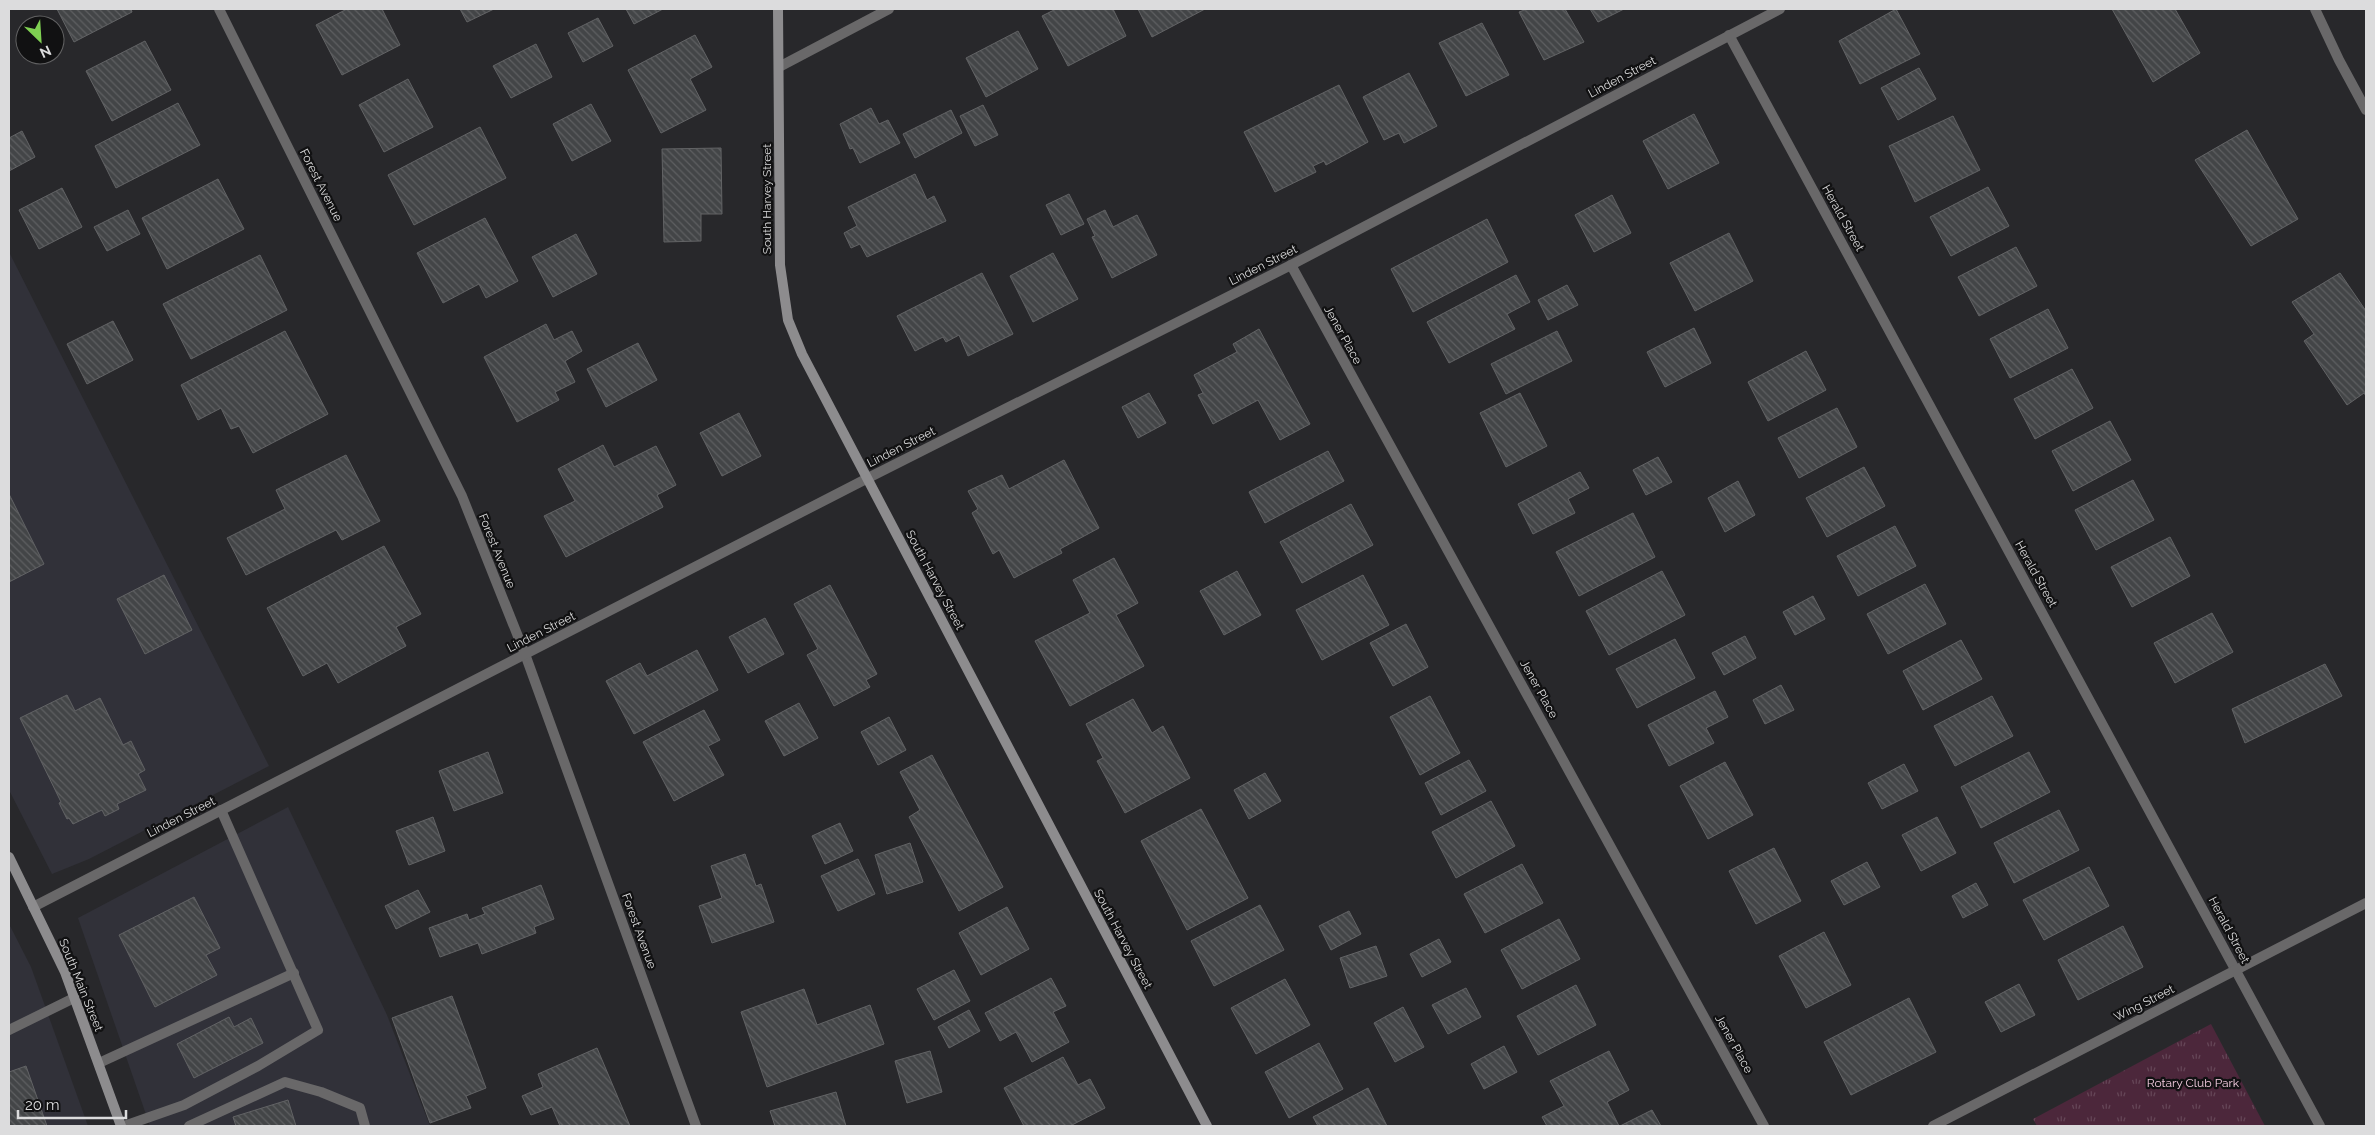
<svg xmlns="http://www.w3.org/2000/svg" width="2375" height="1135" font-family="Raleway,sans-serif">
<defs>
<pattern id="park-tufts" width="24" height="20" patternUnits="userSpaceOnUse" patternTransform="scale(1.25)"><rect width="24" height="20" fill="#4c273b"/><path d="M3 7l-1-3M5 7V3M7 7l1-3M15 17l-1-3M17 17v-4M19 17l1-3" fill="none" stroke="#654657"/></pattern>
<pattern id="building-back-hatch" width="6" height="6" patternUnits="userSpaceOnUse" patternTransform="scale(1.25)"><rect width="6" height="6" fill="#434547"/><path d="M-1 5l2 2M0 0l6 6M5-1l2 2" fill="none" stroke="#5e5f61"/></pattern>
</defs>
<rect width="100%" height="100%" fill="#28282b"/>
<g fill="#313139">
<polygon points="9,252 269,766 89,859 52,874 9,790"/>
<polygon points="288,807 387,1015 430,1126 150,1126 78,918"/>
<polygon points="9,924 31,967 88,1126 9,1126"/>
</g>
<polygon fill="url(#park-tufts)" points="2211,1024 2265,1126 2037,1126 2033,1119"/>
<g fill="url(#building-back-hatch)" stroke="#626365">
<polygon points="57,9 131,9 132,12 74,42"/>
<polygon points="347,9 382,9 400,45 342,75 316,25"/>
<polygon points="460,9 494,9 467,22"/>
<polygon points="626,9 663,9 634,24"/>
<polygon points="1056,9 1113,9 1126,36 1068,66 1042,16"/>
<polygon points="1138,9 1205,9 1152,37"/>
<polygon points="1527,9 1565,9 1584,42 1544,60 1519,12"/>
<polygon points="1590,9 1624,9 1598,22"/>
<polygon points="1896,9 1920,54 1860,84 1839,41"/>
<polygon points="2112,9 2175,9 2200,53 2153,82"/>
<polygon points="598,18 613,46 583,62 568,33"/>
<polygon points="1482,23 1509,75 1466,96 1439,43"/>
<polygon points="1018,31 1038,69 986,97 966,58"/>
<polygon points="695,35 712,67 690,79 706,110 661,133 628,70"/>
<polygon points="145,41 171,90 112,121 86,71"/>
<polygon points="536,44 552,77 511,98 493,66"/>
<polygon points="1919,68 1936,99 1898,120 1881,88"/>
<polygon points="1409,73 1437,126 1404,143 1399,133 1384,140 1363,97"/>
<polygon points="408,79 433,127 384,152 359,105"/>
<polygon points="1339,85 1368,142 1326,165 1324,161 1313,166 1316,172 1275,192 1244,132"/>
<polygon points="178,103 200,145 116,188 95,146"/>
<polygon points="591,104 611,141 572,161 553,124"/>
<polygon points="983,105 998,135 975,146 960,116"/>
<polygon points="871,108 879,124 888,120 900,143 860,163 853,148 850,149 840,124"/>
<polygon points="951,110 962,133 915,158 903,134"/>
<polygon points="1694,114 1719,163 1668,189 1643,141"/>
<polygon points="1953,116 1980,170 1915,202 1889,146"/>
<polygon points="480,127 506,178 414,225 388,175"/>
<polygon points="2247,130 2298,219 2251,246 2195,160"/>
<polygon points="22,131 35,157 9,171 9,138"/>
<polygon points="721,148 722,214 701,214 701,241 664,242 662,149"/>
<polygon points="915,174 927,200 934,196 946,221 867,257 860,244 851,248 844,233 857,226 848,207"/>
<polygon points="218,179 244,229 167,269 142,218"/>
<polygon points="1988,187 2009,226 1951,256 1930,217"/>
<polygon points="62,188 82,227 39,249 19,210"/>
<polygon points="1069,194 1084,224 1061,235 1046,205"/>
<polygon points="1612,195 1631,233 1594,252 1575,215"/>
<polygon points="128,210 140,234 107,251 94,227"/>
<polygon points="1105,210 1113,227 1137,215 1157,255 1112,278 1092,237 1095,236 1087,219"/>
<polygon points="485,218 518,281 486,298 479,284 443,303 417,253"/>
<polygon points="1487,219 1508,262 1413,312 1391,269"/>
<polygon points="1729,233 1753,281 1695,311 1670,263"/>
<polygon points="576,234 597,274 553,297 532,257"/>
<polygon points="2016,247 2037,286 1979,316 1958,277"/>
<polygon points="1053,253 1078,299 1033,322 1010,276"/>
<polygon points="260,255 287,310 191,359 163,304"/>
<polygon points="982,273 1013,334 968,356 959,335 946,342 943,337 915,351 897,316"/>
<polygon points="2340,273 2366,311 2366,396 2364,393 2347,405 2304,341 2314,334 2292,302"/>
<polygon points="1516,275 1530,302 1507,314 1515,329 1449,363 1427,322"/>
<polygon points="1567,285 1578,305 1548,320 1538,300"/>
<polygon points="2048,309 2068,348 2010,378 1990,339"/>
<polygon points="113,321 133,360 87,384 67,344"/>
<polygon points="546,324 554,340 572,331 582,351 565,361 575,382 555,392 559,400 517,422 484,357"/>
<polygon points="1694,328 1711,363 1665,387 1647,352"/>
<polygon points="1259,329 1310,424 1280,440 1258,400 1213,424 1198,395 1203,393 1194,375 1237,352 1233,344"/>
<polygon points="285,331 328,414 253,453 239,426 231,429 221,408 198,420 181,385"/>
<polygon points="1557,331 1572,361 1506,394 1491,364"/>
<polygon points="638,343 657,380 606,407 587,369"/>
<polygon points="1806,351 1826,390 1768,421 1748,382"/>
<polygon points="2072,369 2093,408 2035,439 2014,399"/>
<polygon points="1149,393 1166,423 1138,438 1122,407"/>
<polygon points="1520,393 1547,446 1506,467 1480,413"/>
<polygon points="1837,408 1857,447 1799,478 1778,438"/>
<polygon points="739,413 761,456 722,476 700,433"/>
<polygon points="2110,421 2131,460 2073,491 2052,451"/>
<polygon points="603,445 614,467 656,446 676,485 657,495 663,507 566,557 544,516 575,501 558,469"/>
<polygon points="1328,451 1344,481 1265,523 1249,492"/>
<polygon points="346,455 380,521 342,540 336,530 246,575 227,538 285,509 276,490"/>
<polygon points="1658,457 1672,482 1646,495 1633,470"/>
<polygon points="1064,460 1099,528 1060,549 1062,553 1014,578 999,550 993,554 972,513 978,509 968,491 1002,475 1009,489"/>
<polygon points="1864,467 1885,506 1827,537 1806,498"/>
<polygon points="1580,472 1589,488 1568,499 1575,513 1533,534 1518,504"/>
<polygon points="2133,480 2154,520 2096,550 2075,510"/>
<polygon points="1738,481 1755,515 1725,532 1708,498"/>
<polygon points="9,494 44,564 9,582"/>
<polygon points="1351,504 1373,545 1302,583 1280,542"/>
<polygon points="1633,513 1655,557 1579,596 1556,552"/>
<polygon points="1895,526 1916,566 1858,596 1837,556"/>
<polygon points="2170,537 2190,576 2132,607 2111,567"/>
<polygon points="384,546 421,614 396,627 406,646 338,683 327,663 303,676 267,608"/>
<polygon points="1114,558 1138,603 1116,615 1144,666 1070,706 1035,641 1090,613 1073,580"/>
<polygon points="1237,571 1261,615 1224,635 1200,591"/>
<polygon points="1662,571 1685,615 1609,655 1586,611"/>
<polygon points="164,575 192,630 145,654 117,599"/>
<polygon points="1363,575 1389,625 1322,660 1296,610"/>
<polygon points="1925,584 1946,624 1888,654 1867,614"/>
<polygon points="830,585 877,674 866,680 870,687 834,706 807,655 818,649 794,604"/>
<polygon points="1813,596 1825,619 1795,635 1783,612"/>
<polygon points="2212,613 2233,652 2175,683 2154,643"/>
<polygon points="765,618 784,654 748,673 729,637"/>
<polygon points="1406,624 1428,667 1393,686 1370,643"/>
<polygon points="1745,636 1756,658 1724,675 1712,653"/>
<polygon points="1675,639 1695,678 1637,708 1616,669"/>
<polygon points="1961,640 1982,679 1923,710 1903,671"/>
<polygon points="697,650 718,690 634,734 606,681 640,663 647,676"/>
<polygon points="2325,664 2342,696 2245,743 2232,709"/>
<polygon points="1781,685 1794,710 1765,724 1753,700"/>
<polygon points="1715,691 1728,717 1706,728 1714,743 1669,766 1648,725"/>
<polygon points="67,695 75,711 100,698 123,745 131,741 145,770 138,774 146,790 117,804 119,809 105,816 102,810 73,824 69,818 67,819 59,803 61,802 20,718"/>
<polygon points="1430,696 1460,753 1420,775 1390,717"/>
<polygon points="1992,696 2013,736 1955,766 1934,726"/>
<polygon points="1133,699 1152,733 1163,726 1190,778 1125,813 1097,761 1103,758 1086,724"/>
<polygon points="799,703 818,738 784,756 765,721"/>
<polygon points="704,710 720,740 708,746 724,775 674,801 643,742"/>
<polygon points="889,717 906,750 878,765 861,732"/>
<polygon points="488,752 503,793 454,811 439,771"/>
<polygon points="2029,752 2050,792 1981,828 1961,787"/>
<polygon points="932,755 1003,887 959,911 909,817 920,810 900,772"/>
<polygon points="1469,760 1486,791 1441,815 1425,783"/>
<polygon points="1725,762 1753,815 1708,839 1680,786"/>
<polygon points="1904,764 1918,791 1882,809 1868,783"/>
<polygon points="1265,773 1281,801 1249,819 1234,790"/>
<polygon points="1491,801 1515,846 1456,878 1432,832"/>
<polygon points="1201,809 1248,898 1187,930 1141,841"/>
<polygon points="2059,810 2079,850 2014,883 1994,843"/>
<polygon points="433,817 445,851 409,865 396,831"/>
<polygon points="1937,817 1956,853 1921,871 1902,835"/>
<polygon points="840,823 853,851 825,864 812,836"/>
<polygon points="910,843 923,882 887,894 875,855"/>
<polygon points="1774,848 1801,901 1756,924 1729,871"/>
<polygon points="745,854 756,886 761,884 774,922 712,943 699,906 722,898 711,866"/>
<polygon points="858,859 875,894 838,911 821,876"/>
<polygon points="1867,862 1880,887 1844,905 1831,881"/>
<polygon points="1522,864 1543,903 1485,933 1464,894"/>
<polygon points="2089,867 2109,906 2044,940 2023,900"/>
<polygon points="1976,883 1988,905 1963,918 1952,896"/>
<polygon points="541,885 554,919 534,927 536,933 482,954 478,943 440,957 429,928 467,914 469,920 485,914 482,908"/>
<polygon points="418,890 430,912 396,929 385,906"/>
<polygon points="194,897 220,948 206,955 217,975 155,1007 119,935"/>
<polygon points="1260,905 1284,950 1214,986 1191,941"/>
<polygon points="1007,907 1029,949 981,975 959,933"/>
<polygon points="1349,911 1361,934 1331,950 1319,926"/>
<polygon points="1559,919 1580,959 1522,989 1501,950"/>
<polygon points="2123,926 2143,967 2078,1000 2058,960"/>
<polygon points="1824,932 1851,985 1806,1008 1779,956"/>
<polygon points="1439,939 1451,962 1422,977 1410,954"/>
<polygon points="1376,946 1387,976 1350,988 1340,958"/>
<polygon points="954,970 970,1001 934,1020 917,989"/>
<polygon points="1051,978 1066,1006 1053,1012 1069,1042 1032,1062 1016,1032 1000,1041 985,1013"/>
<polygon points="1285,979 1310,1025 1256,1054 1231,1008"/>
<polygon points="2019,984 2035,1015 2001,1032 1985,1002"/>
<polygon points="1576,985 1596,1025 1538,1055 1517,1016"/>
<polygon points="1466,988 1481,1017 1448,1034 1432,1005"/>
<polygon points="804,989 817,1025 870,1005 884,1044 767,1087 741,1012"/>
<polygon points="452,996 486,1088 466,1096 471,1108 430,1123 392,1018"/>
<polygon points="1909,998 1936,1052 1851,1095 1824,1042"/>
<polygon points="1403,1007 1424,1047 1395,1062 1374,1023"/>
<polygon points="969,1010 980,1031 949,1048 938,1027"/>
<polygon points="229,1017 234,1027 251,1018 263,1043 194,1078 177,1044"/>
<polygon points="1319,1043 1343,1089 1289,1118 1265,1072"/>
<polygon points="1504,1046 1517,1072 1484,1089 1471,1064"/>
<polygon points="597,1048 630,1126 560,1126 552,1107 531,1115 522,1096 543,1087 538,1074"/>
<polygon points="930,1051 942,1092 907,1103 895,1061"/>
<polygon points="1609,1051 1629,1090 1607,1102 1619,1126 1547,1126 1542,1117 1564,1106 1550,1081"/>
<polygon points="1063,1057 1078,1085 1090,1079 1105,1108 1070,1126 1024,1126 1004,1088"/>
<polygon points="26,1066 47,1126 9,1126 9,1072"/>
<polygon points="1368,1088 1387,1126 1318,1126 1313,1117"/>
<polygon points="836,1092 846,1126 775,1126 770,1111"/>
<polygon points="288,1100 296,1126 236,1126 233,1117"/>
<polygon points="1652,1110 1661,1126 1620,1126"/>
</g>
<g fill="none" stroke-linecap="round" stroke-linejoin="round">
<g stroke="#696869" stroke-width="10">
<polyline points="9,1030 74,998"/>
<polyline points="99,1063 294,973"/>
<polyline points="124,1126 184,1105 258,1066 318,1030 221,810"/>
<polyline points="189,1126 285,1082 321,1092 360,1108 365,1126"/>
</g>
<g stroke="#696869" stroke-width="10">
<polyline points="219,9 462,496 525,654 696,1126"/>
<polyline points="2315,9 2339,60 2366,110"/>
<polyline points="1729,35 2320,1126"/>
<polyline points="779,67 889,9"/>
<polyline points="1291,265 1764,1126"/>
<polyline points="33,907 868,478 1291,265 1780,9"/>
<polyline points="1933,1126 2366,903"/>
</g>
<g stroke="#8d8c8e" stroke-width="10">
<polyline points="778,9 780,265 788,320 802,354 1207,1126"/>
<polyline points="9,857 65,972 121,1126"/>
</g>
</g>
<g text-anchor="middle" stroke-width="4.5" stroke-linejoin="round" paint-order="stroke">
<g font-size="12" fill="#dcdcdd" stroke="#111112">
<text transform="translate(1622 77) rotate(-28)" y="4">Linden Street</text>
<text transform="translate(321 185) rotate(63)" y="4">Forest Avenue</text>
<text transform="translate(767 199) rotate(-90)" y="4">South Harvey Street</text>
<text transform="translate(1843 218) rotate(61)" y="4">Herald Street</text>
<text transform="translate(1263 265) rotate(-27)" y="4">Linden Street</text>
<text transform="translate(1343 335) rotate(61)" y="4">Jener Place</text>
<text transform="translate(901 447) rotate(-27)" y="4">Linden Street</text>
<text transform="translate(497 551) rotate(68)" y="4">Forest Avenue</text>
<text transform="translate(2036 574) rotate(61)" y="4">Herald Street</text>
<text transform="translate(935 580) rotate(62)" y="4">South Harvey Street</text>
<text transform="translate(541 632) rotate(-27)" y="4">Linden Street</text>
<text transform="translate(1539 689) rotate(61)" y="4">Jener Place</text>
<text transform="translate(181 817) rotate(-27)" y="4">Linden Street</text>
<text transform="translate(2229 930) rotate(62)" y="4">Herald Street</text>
<text transform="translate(639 931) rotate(70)" y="4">Forest Avenue</text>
<text transform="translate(1123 939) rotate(62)" y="4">South Harvey Street</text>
<text transform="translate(81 985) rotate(68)" y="4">South Main Street</text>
<text transform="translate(2144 1003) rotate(-27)" y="4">Wing Street</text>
<text transform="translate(1734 1044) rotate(61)" y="4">Jener Place</text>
</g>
<g font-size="12" fill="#f4cce0" stroke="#111112">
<text x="2193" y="1087">Rotary Club Park</text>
</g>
</g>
<rect width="2375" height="1135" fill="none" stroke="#dcdcdd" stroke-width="20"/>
<g transform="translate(40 40) rotate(155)"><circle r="24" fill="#111112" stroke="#626263"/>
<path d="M0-4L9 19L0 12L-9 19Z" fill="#7fd052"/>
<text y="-8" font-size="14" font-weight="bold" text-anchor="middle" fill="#dcdcdd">N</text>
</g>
<path d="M18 1110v8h108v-8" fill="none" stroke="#dcdcdd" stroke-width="2.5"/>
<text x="25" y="1110" font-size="15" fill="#dcdcdd" stroke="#111112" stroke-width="4" paint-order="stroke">20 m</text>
</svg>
